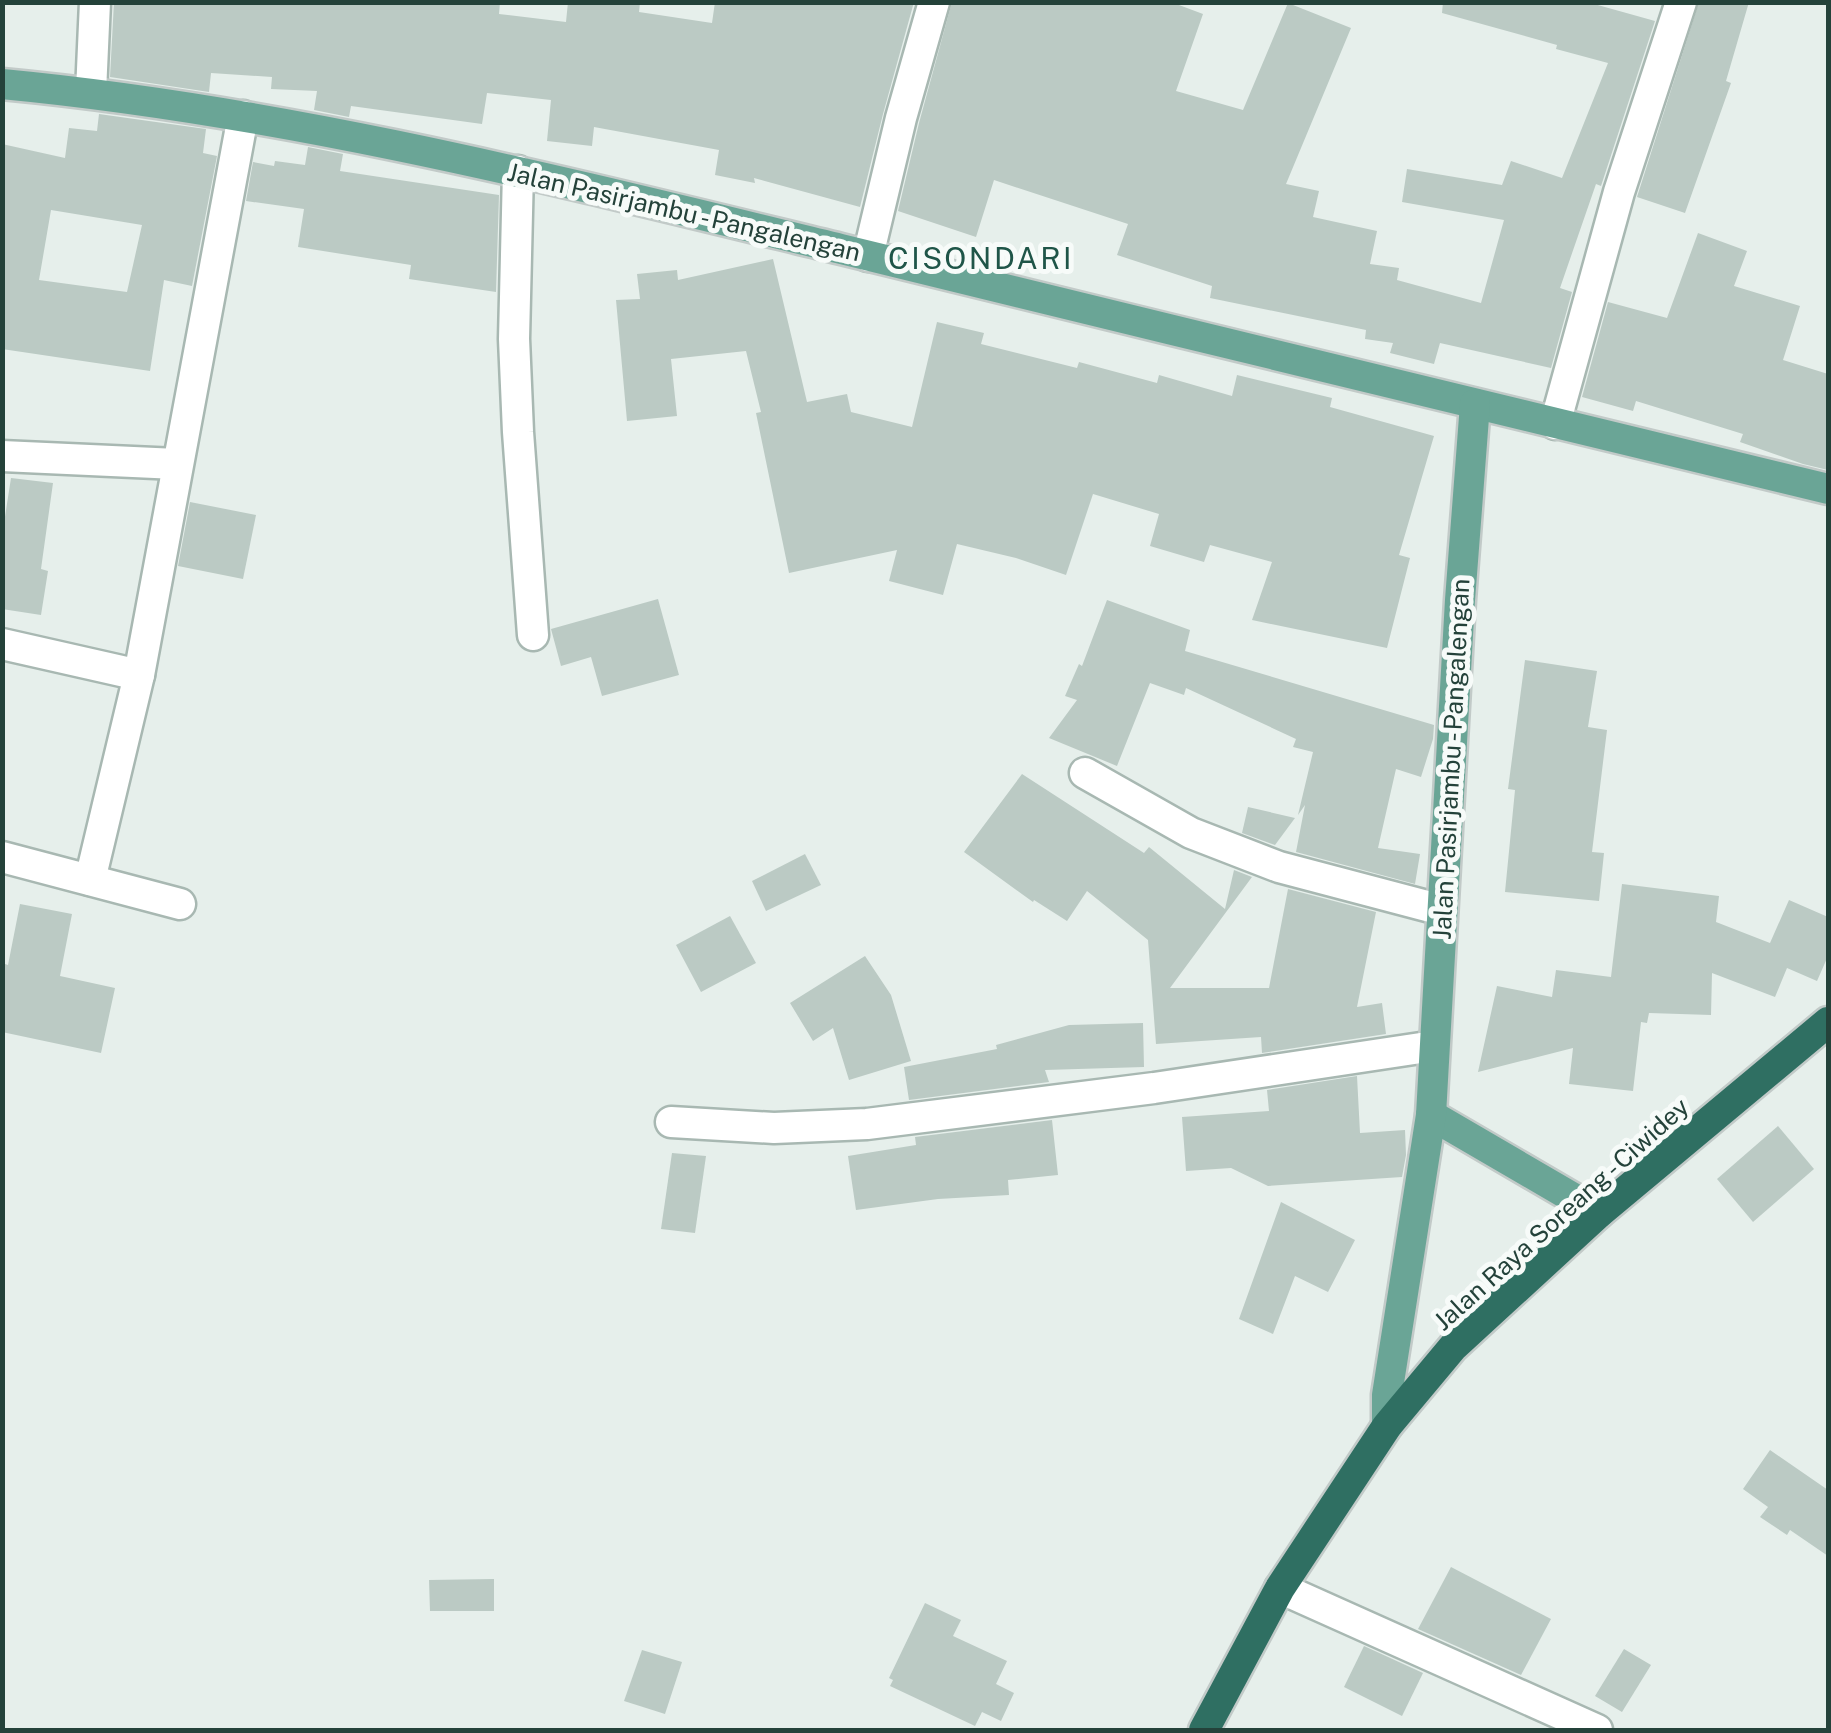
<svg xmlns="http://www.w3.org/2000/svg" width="1831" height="1733" font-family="'Public Sans',sans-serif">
<rect width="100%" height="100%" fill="#e6efeb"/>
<g fill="#bbcac4" fill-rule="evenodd">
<polygon points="114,2 500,2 499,14 566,22 568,2 640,2 639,12 712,23 715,2 914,2 883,114 860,207 754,178 755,183 715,175 719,150 594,127 592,146 547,141 551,100 487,93 482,124 351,106 349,117 314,110 317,91 271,89 272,77 211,73 209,92 110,77"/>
<polygon points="952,2 1171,2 1203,14 1176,91 1243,110 1288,3 1351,28 1286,184 1319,191 1313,217 1377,231 1370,264 1399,268 1397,280 1481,303 1504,220 1402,202 1407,169 1502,185 1511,161 1562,178 1608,63 1556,49 1557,45 1442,13 1443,2 1587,2 1655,21 1601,186 1596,184 1560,288 1572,292 1551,368 1440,343 1434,364 1390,353 1393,343 1365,339 1366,330 1210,298 1212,286 1117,255 1128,224 994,180 976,237 898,211 919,123"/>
<polygon points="1699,2 1749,2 1726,81 1731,83 1685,213 1637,197"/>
<path d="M 99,114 L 206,129 L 203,153 L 217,156 L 192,286 L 164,280 L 150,371 L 2,349 L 2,144 L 65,158 L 69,128 L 97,131 ZM 51,210 L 142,225 L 127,292 L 39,280 Z"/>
<polygon points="308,147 343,154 340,171 499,195 496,292 409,279 411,265 298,247 304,209 246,201 253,162 274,166 275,161 305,165"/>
<polygon points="1698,233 1747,251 1734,286 1800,306 1783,360 1828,374 1828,470 1803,464 1740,442 1743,434 1636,401 1633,411 1582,397 1608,302 1667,318"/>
<polygon points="773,259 807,402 847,394 851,412 912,427 937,322 984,333 981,344 1077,368 1079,362 1157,383 1159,375 1232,396 1237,375 1332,398 1330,407 1434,436 1399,555 1410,558 1387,648 1252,620 1272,562 1210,545 1204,562 1150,546 1159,514 1093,494 1066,575 1016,558 957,544 943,595 889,581 897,550 789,573 756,413 761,412 746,351 671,359 677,416 627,421 616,300 640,299 637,274 677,270 678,280"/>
<polygon points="11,478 53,483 41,569 48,571 41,615 2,609 2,536"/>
<polygon points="190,502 256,515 243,579 178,566"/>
<polygon points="658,599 679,675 602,696 591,657 561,666 551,629"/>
<polygon points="1107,600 1190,630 1185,651 1434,725 1433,739 1421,777 1396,769 1378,848 1420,854 1415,884 1296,852 1305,805 1298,815 1313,752 1293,747 1296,739 1186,688 1184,695 1150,683 1117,766 1049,738 1077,700 1065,696 1079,664 1082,666"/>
<polygon points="1525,660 1597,671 1588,727 1607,730 1592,852 1604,853 1599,901 1505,892 1515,790 1508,789"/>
<polygon points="1022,774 1144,853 1149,847 1225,909 1234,870 1252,877 1170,988 1269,988 1288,889 1376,912 1357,1007 1382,1003 1386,1034 1262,1053 1261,1037 1156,1044 1148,940 1087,891 1067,921 1034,900 1033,902 964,852"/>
<polygon points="1248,807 1295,818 1275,845 1242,833"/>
<polygon points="805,854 821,885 766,911 752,881"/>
<polygon points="1622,884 1719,896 1716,922 1770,943 1789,900 1828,917 1828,956 1817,981 1787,968 1775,997 1712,973 1711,1015 1649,1013 1647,1023 1641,1022 1633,1091 1569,1084 1573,1048 1478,1072 1497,986 1552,997 1556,970 1611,977"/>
<polygon points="20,904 72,914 60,976 115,988 101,1053 2,1032 2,963 8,965"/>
<polygon points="730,916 756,963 701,992 676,945"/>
<polygon points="865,956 891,995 911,1061 849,1080 833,1028 813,1041 790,1003"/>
<polygon points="1143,1023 1144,1067 1045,1070 1049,1082 909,1100 904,1067 997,1049 996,1045 1069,1025"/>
<polygon points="1357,1076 1360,1133 1405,1130 1406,1155 1402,1177 1268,1186 1231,1168 1186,1171 1182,1117 1269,1111 1267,1090"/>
<polygon points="1052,1120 1058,1175 1008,1180 1009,1195 938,1199 856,1210 848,1156 916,1145 915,1137"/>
<polygon points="1778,1126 1814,1169 1753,1222 1717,1179"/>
<polygon points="672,1153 706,1156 695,1233 661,1229"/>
<polygon points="1281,1202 1355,1240 1328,1292 1295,1276 1273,1334 1239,1319"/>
<polygon points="1770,1450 1828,1490 1828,1556 1790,1530 1787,1535 1760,1517 1768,1507 1743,1489"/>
<polygon points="1451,1567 1551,1619 1521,1675 1418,1629"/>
<polygon points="494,1579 494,1611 430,1611 429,1580"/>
<polygon points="925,1603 961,1620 953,1636 1007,1661 996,1684 1014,1693 1001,1721 982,1712 975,1726 890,1686 893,1680 889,1678"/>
<polygon points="1364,1646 1423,1673 1402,1716 1344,1687"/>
<polygon points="1624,1649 1651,1665 1622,1712 1595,1696"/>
<polygon points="642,1650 682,1662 665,1714 624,1701"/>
</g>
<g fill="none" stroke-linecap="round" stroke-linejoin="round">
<g stroke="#a8b8b2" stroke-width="35">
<g id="minor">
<polyline points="91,92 95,2"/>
<polyline points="518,171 514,339 518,432 533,635"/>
<polyline points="868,256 901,118 934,2"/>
<polyline points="1555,424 1619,192 1681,2"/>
<polyline points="2,456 177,464"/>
<polyline points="2,644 139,675"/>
<polyline points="1085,773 1191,833 1279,867 1442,910"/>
<polyline points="2,857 180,904"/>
<polyline points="90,880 139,675 243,116"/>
<polyline points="671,1122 774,1128 867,1124 1154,1088 1434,1046"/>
<polyline points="1280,1588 1597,1730"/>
</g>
</g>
<g stroke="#c2cac8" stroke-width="35">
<g id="major">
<path d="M 2,84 C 287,111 565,182 841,249 C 1170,329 1499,411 1828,489"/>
<polyline points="1431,1115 1599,1213"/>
<polyline points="1387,1426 1387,1395 1431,1115 1460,600 1475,404"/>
</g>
</g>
<g stroke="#c2cac8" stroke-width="35">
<polyline id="highway" points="1204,1730 1280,1588 1387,1426 1453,1347 1599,1213 1828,1022"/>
</g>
<use href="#minor" stroke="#fff" stroke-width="30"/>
<use href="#major" stroke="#6aa596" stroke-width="30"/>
<use href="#highway" stroke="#2f6f62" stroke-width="30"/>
</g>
<g text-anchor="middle" stroke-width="10" stroke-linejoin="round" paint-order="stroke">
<g font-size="25" fill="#24423a" stroke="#f7fbf9">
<text transform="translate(684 212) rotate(13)" y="9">Jalan Pasirjambu - Pangalengan</text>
<text transform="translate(1451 759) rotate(-87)" y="9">Jalan Pasirjambu - Pangalengan</text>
<text transform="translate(1561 1214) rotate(-42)" y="9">Jalan Raya Soreang - Ciwidey</text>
</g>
<g font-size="30" letter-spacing="2.5" fill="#1f5548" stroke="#f7fbf9">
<text x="981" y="269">CISONDARI</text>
</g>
</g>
<rect width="1831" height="1733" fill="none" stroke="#24423a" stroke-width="10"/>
</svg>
